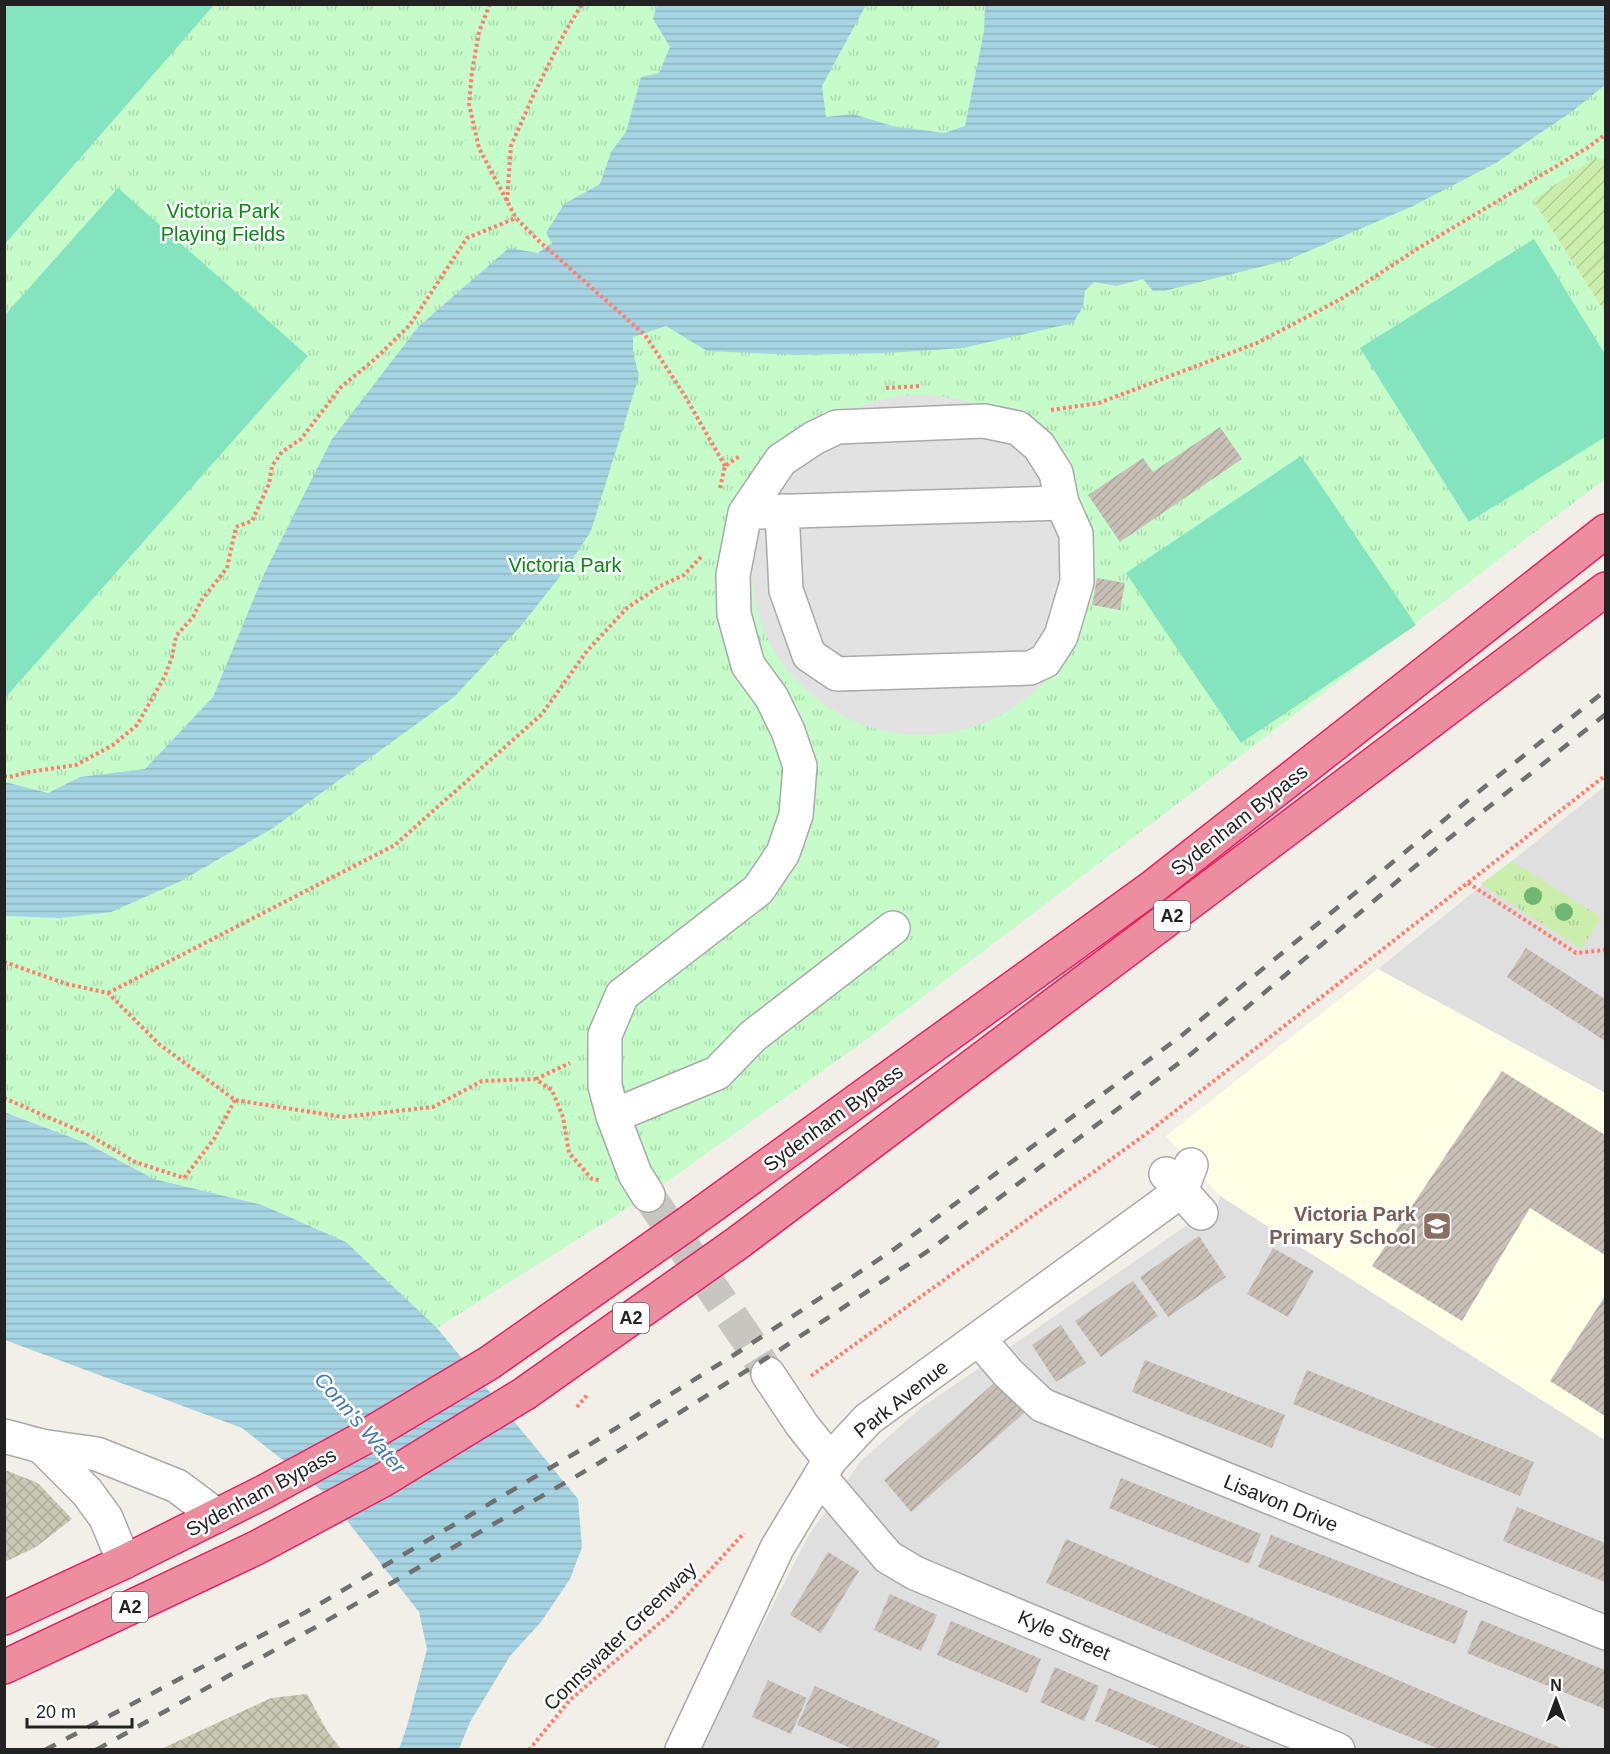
<svg xmlns="http://www.w3.org/2000/svg" width="1610" height="1754" font-family="Helvetica,sans-serif">
<defs>
<pattern id="construction-cross-hatch" width="8" height="8" patternUnits="userSpaceOnUse" patternTransform="scale(1.5)"><rect width="8" height="8" fill="#c8c8b3"/><path d="M0 0l8 8M0 8l8-8" fill="none" stroke="#acac9a"/></pattern>
<pattern id="grass-tufts" width="24" height="20" patternUnits="userSpaceOnUse" patternTransform="scale(1.5)"><rect width="24" height="20" fill="#cceead"/><path d="M3 7l-1-3M5 7V3M7 7l1-3M15 17l-1-3M17 17v-4M19 17l1-3" fill="none" stroke="#afcc95"/></pattern>
<pattern id="park-tufts" width="24" height="20" patternUnits="userSpaceOnUse" patternTransform="scale(1.5)"><rect width="24" height="20" fill="#c5fcca"/><path d="M3 7l-1-3M5 7V3M7 7l1-3M15 17l-1-3M17 17v-4M19 17l1-3" fill="none" stroke="#a9d8ad"/></pattern>
<pattern id="garden-furrows" width="10" height="10" patternUnits="userSpaceOnUse" patternTransform="scale(1.5)"><rect width="10" height="10" fill="#cceead"/><path d="M-1 1l2-2M0 10L10 0M9 11l2-2" fill="none" stroke="#afcc95"/></pattern>
<pattern id="water-rules" width="6" height="5" patternUnits="userSpaceOnUse" patternTransform="scale(1.5)"><rect width="6" height="5" fill="#a7d4e2"/><path d="M0 2.5h6" fill="none" stroke="#8fb6c2"/></pattern>
<pattern id="building-hatch" width="6" height="6" patternUnits="userSpaceOnUse" patternTransform="scale(1.5)"><rect width="6" height="6" fill="#c8bfb7"/><path d="M-1 1l2-2M0 6l6-6M5 7l2-2" fill="none" stroke="#aca49d"/></pattern>
</defs>
<rect width="100%" height="100%" fill="#f2efe8"/>
<g fill="#e0dfdf">
<polygon points="1605,786 1605,1093 1378,969"/>
<polygon points="1220,1196 1605,1440 1605,1749 698,1750 809,1535 861,1461 921,1408 1218,1204"/>
</g>
<polygon fill="#ffffe5" points="1378,969 1605,1093 1605,1440 1220,1196 1166,1136"/>
<g fill="url(#construction-cross-hatch)">
<polygon points="5,1470 38,1483 72,1519 36,1547 5,1562"/>
<polygon points="307,1694 327,1731 341,1749 161,1749 271,1698"/>
</g>
<polygon fill="url(#grass-tufts)" points="1512,861 1602,918 1581,949 1481,884"/>
<polygon fill="url(#park-tufts)" points="5,5 1605,5 1605,479 873,1035 648,1195 437,1328 346,1242 262,1205 154,1179 86,1143 5,1112"/>
<polygon fill="url(#garden-furrows)" points="1595,158 1605,160 1605,312 1533,200"/>
<g fill="#84e4c0">
<polygon points="5,4 214,5 5,244 4,5"/>
<polygon points="118,188 308,356 5,698 5,315"/>
<polygon points="1534,239 1605,354 1605,437 1469,522 1360,348"/>
<polygon points="1301,456 1416,625 1241,743 1126,573"/>
</g>
<circle fill="#e2e2e2" cx="921" cy="565" r="170"/>
<g fill="url(#water-rules)">
<polygon points="657,5 866,5 822,86 826,117 853,114 892,126 944,133 965,126 984,31 985,5 1605,5 1605,85 1570,113 1496,163 1413,206 1288,260 1164,291 1153,291 1143,279 1116,286 1094,282 1085,291 1083,307 1073,323 963,348 888,353 797,355 707,351 666,326 633,337 633,352 639,376 591,531 566,569 520,627 454,697 273,828 179,882 111,912 60,918 5,916 5,782 48,793 80,777 145,769 213,697 264,574 332,439 418,327 509,248 538,253 552,243 546,233 564,204 600,184 611,152 626,132 641,77 659,73 670,47 653,19"/>
<polygon points="4,1112 86,1143 154,1179 262,1205 346,1242 437,1328 578,1499 582,1547 570,1579 541,1622 510,1656 470,1722 459,1749 399,1749 407,1726 427,1649 419,1612 326,1494 242,1428 5,1340"/>
</g>
<g fill="url(#building-hatch)">
<polygon points="1220,427 1242,459 1120,542 1088,495 1143,458 1153,472"/>
<polygon points="1097,578 1125,583 1120,610 1092,605"/>
<polygon points="1526,948 1605,999 1605,1041 1507,977"/>
<polygon points="1502,1071 1605,1135 1605,1255 1530,1208 1462,1321 1372,1266"/>
<polygon points="1199,1236 1226,1277 1168,1317 1140,1277"/>
<polygon points="1273,1248 1314,1271 1288,1317 1247,1294"/>
<polygon points="1133,1281 1158,1316 1101,1357 1075,1321"/>
<polygon points="1605,1296 1605,1416 1550,1381"/>
<polygon points="1061,1325 1086,1363 1056,1382 1032,1345"/>
<polygon points="1145,1360 1285,1415 1272,1448 1132,1392"/>
<polygon points="1307,1370 1534,1462 1520,1496 1293,1404"/>
<polygon points="1001,1377 1029,1409 911,1512 884,1480"/>
<polygon points="1121,1478 1261,1534 1249,1564 1109,1508"/>
<polygon points="1517,1507 1605,1543 1605,1582 1503,1541"/>
<polygon points="1271,1535 1468,1611 1455,1644 1258,1567"/>
<polygon points="1066,1539 1485,1717 1564,1749 1439,1749 1382,1726 1046,1583"/>
<polygon points="828,1552 859,1571 821,1633 790,1615"/>
<polygon points="890,1594 937,1615 921,1651 874,1630"/>
<polygon points="1481,1620 1605,1670 1605,1709 1467,1653"/>
<polygon points="951,1621 1041,1659 1027,1693 937,1655"/>
<polygon points="1055,1667 1099,1686 1084,1721 1040,1702"/>
<polygon points="768,1680 807,1698 791,1734 752,1717"/>
<polygon points="815,1686 940,1741 936,1749 853,1749 797,1725"/>
<polygon points="1109,1688 1190,1722 1253,1749 1162,1749 1095,1721"/>
</g>
<g fill="none" stroke-linecap="round" stroke-linejoin="round">
<polyline stroke="#c8c6c0" stroke-width="33" stroke-dasharray="33 16" stroke-linecap="butt" points="648,1195 747,1339 768,1374"/>
<g stroke="#a9a9a9" stroke-width="36">
<g id="minor">
<polyline points="761,512 1062,503"/>
<polyline points="613,1116 717,1073 753,1036 893,928"/>
<polyline points="1166,1174 1201,1213"/>
<polyline points="648,1195 635,1174 613,1116 605,1086 605,1035 622,995 758,890 783,853 796,815 800,766 788,731 772,698 748,665 734,614 733,575 745,513 781,460 814,438 837,427 984,421 1018,428 1039,446 1056,473 1062,503 1076,534 1077,582 1061,636 1045,661 1030,668 837,674 809,655 786,590 782,511"/>
<polyline points="979,1339 1008,1373 1042,1405 1606,1633"/>
<polyline points="768,1374 802,1425 830,1460"/>
<polyline points="4,1436 41,1446 97,1454 177,1486 217,1516"/>
<polyline points="41,1446 87,1492 106,1518 124,1562"/>
<polyline points="820,1477 888,1557 915,1573 1338,1750"/>
<polyline points="682,1750 777,1548 830,1460 868,1419 1181,1191 1191,1165"/>
</g>
</g>
<g stroke="#e52163" stroke-width="36">
<g id="highway">
<polyline points="4,1618 124,1562 264,1492 360,1440 489,1363 691,1221 1154,886 1606,531"/>
<polyline points="4,1667 256,1548 383,1480 524,1394 739,1242 1606,589"/>
</g>
</g>
<g stroke="#ff7d6d" stroke-width="4" stroke-dasharray="3 3" stroke-linecap="butt">
<polyline points="490,4 479,32 472,72 469,104 479,148 516,218 539,241 645,335 685,396 725,466"/>
<polyline points="507,201 511,146 533,96 564,34 582,4"/>
<polyline points="886,388 921,386"/>
<polyline points="1051,410 1099,403 1257,343 1341,299 1417,249 1587,148 1606,134"/>
<polyline points="720,488 725,466 740,456"/>
<polyline points="4,776 9,777 29,772 76,765 113,745 137,725 165,676 172,657 176,636 193,617 201,601 227,568 236,527 252,521 269,484 272,466 282,452 301,439 341,387 375,359 410,325 467,238 516,218"/>
<polyline points="1468,883 1576,953 1606,950"/>
<polyline points="4,962 67,984 108,993 159,1044 235,1100 343,1117 433,1107 482,1081 535,1079 552,1090 563,1117 569,1153 592,1179 599,1180"/>
<polyline points="108,993 395,845 542,714 587,651 627,608 660,586 684,575 701,557"/>
<polyline points="536,1079 570,1063"/>
<polyline points="4,1098 89,1135 135,1162 184,1178 214,1139 235,1100"/>
<polyline points="811,1376 1142,1137 1606,775"/>
<polyline points="577,1407 588,1394"/>
<polyline points="529,1750 570,1700 671,1613 744,1533"/>
</g>
<use href="#minor" stroke="#fff" stroke-width="33"/>
<use href="#highway" stroke="#ec8e9f" stroke-width="33"/>
<g stroke="#707070" stroke-width="4.5" stroke-dasharray="12 12" stroke-linecap="butt">
<polyline points="45,1750 306,1612 589,1445 737,1353 893,1250 1181,1036 1477,793 1606,690"/>
<polyline points="96,1750 314,1628 599,1463 778,1351 931,1249 1191,1054 1443,843 1606,714"/>
</g>
</g>
<g fill="#70b772">
<circle cx="1533" cy="896" r="9"/>
<circle cx="1564" cy="912" r="9"/>
</g>
<defs>
<g id="school-square" transform="scale(1.5)"><rect x="-9" y="-9" width="18" height="18" rx="4" fill="#8d6e63" stroke="#fff"/><path d="M0-5L7-2L0 1L-7-2ZM-4 1L0 2.5L4 1V4Q0 6-4 4Z" fill="#fff"/></g>
</defs>
<g fill-rule="evenodd">
<use href="#school-square" x="1437" y="1226"/>
</g>
<g text-anchor="middle" stroke-width="5" stroke-linejoin="round" paint-order="stroke">
<g fill="#fff" stroke="#646464" stroke-width="1.5">
<rect x="1154" y="901" width="36" height="30" rx="4.5"/>
<rect x="613" y="1303" width="36" height="30" rx="4.5"/>
<rect x="112" y="1592" width="36" height="30" rx="4.5"/>
</g>
<g font-size="18" font-weight="bold" fill="#222">
<text x="1172" y="922">A2</text>
<text x="631" y="1324">A2</text>
<text x="130" y="1613">A2</text>
</g>
<g font-size="20" fill="#068a12" stroke="#fff">
<text x="223" y="218">Victoria Park<tspan x="223" dy="23">Playing Fields</tspan></text>
<text x="565" y="572">Victoria Park</text>
</g>
<g font-size="20" fill="#222" stroke="#fff">
<text transform="translate(1239 820) rotate(-38)" y="7">Sydenham Bypass</text>
<text transform="translate(833 1118) rotate(-36)" y="7">Sydenham Bypass</text>
<text transform="translate(901 1399) rotate(-38)" y="7">Park Avenue</text>
<text transform="translate(261 1492) rotate(-28)" y="7">Sydenham Bypass</text>
<text transform="translate(1281 1503) rotate(22)" y="7">Lisavon Drive</text>
<text transform="translate(1064 1635) rotate(23)" y="7">Kyle Street</text>
<text transform="translate(620 1636) rotate(-44)" y="7">Connswater Greenway</text>
</g>
<g font-size="20" font-weight="bold" fill="#785e54" stroke="#fff" text-anchor="end">
<text x="1416" y="1221">Victoria Park<tspan x="1416" dy="23">Primary School</tspan></text>
</g>
<g font-size="21" font-style="italic" fill="#457ab0" stroke="#fff">
<text transform="translate(360 1423) rotate(49)" y="7">Conn's Water</text>
</g>
</g>
<rect width="1610" height="1754" fill="none" stroke="#222222" stroke-width="12"/>
<g transform="translate(1556 1700)" stroke="#ffffff" stroke-width="4.5" paint-order="stroke">
<path d="M0-4.5L10 22L0 15L-10 22Z" fill="#222222"/>
<text y="-9" font-size="16" font-weight="bold" text-anchor="middle" fill="#222222">N</text>
</g>
<path d="M27 1718v9h105v-9" fill="none" stroke="#222222" stroke-width="3"/>
<text x="36" y="1718" font-size="18" fill="#222222" stroke="#ffffff" stroke-width="4.5" paint-order="stroke">20 m</text>
</svg>
